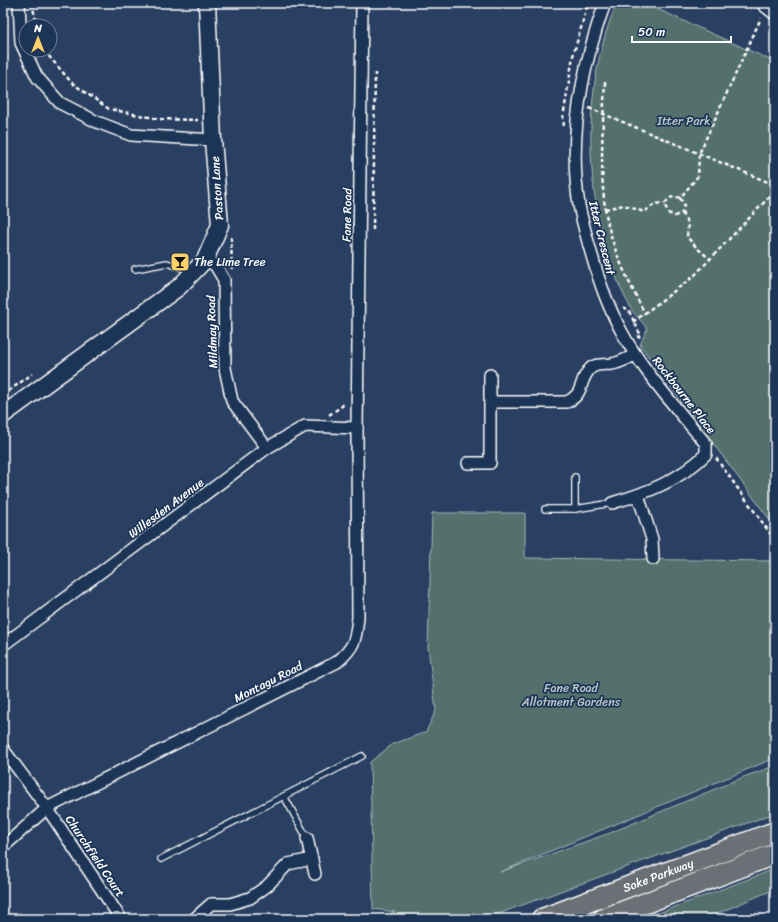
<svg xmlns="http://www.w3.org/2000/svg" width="778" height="922" font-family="Sriracha,sans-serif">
<rect width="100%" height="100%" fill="#2a4062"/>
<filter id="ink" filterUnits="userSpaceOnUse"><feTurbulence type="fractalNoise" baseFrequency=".025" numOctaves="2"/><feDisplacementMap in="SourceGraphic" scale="8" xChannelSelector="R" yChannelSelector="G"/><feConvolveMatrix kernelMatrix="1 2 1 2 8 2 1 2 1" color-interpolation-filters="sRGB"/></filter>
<g filter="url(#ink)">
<g fill="#526f6d" stroke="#a8b7b6">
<path d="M 617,3 L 656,3 L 655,8 L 775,62 L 775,527 L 640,345 L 647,329 C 642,321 633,314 629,305 C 583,219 578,92 617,3 Z"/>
<polygon points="432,513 525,513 525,558 775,561 775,758 500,872 610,833 746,776 775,766 775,813 484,919 377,919 395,912 373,909 370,762 393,744 426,732 436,710 428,647"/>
<polygon points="775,869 775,889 704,919 643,919"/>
</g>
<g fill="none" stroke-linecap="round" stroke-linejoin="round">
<g stroke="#fff" stroke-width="8">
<g id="lane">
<polyline points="135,269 167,263 192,271"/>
<polyline points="545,509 575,509 612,503"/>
<polyline points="575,509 575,477"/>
<polyline points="284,796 362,756"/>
<polyline points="161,859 284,796 307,838"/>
</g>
</g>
<g stroke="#fff" stroke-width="14">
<g id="street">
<polyline points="19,3 21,43 37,77 60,103 97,122 131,135 213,140"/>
<path d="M 605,3 C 582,67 568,137 579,205 C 583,226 589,246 595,266 C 604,297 617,327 635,354 C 656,386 682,415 706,444 L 706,454 C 680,480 647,493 612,503"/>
<polyline points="205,260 215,265 224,280 225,368 232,401 267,448"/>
<path d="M 490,402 L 567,402 C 585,393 578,383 589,370 C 594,363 604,365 612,364 C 620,363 628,358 635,355"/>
<polyline points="468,463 490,463 490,375"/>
<polyline points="638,495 652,539 653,559"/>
<polyline points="3,645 267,448 305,426 357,428"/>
<polyline points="3,749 47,808 121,919"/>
<polyline points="307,838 315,874"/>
<path d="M 3,847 L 47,808 L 337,662 C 355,647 356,639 358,617 L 357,428 L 362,3"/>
<polyline points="194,919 211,904 230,904 250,898 267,886 288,864 312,859"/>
</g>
</g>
<g stroke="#fff" stroke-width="19">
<g id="secondary">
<polyline points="765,3 775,11"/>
<polyline points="3,415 179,287 205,260 220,225 213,140 207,3"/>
</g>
</g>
<g stroke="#fff" stroke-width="23">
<g id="highway">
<path id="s1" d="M 542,919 L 775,832"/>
<polyline points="603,919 775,854"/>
</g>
</g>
<g stroke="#fff" stroke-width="2.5" stroke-dasharray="4 3" stroke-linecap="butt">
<polyline points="32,3 37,26"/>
<polyline points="45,50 47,54 72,83 109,109 159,119 198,120"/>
<path d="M 605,82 C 603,126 599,170 606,214 C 612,250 629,282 645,314"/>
<polyline points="589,108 775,185"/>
<polyline points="564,126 563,118 573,56 588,3"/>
<path d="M 680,198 L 684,204 L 683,212 L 675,216 L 668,213 L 665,205 C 667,198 673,195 680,198 L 698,176 L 699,154 L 761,18"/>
<polyline points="605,209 624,205 644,212 655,204 666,203"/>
<polyline points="682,213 688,223 687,237 698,249 710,259"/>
<polyline points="373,230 375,73"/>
<polyline points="231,237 232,270"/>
<polyline points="623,308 629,311 641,336 637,337"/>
<polyline points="633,322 693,277 775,191"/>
<polyline points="3,395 32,374"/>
<polyline points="329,415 342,406 345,402"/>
<polyline points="716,458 775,540"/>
</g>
<use href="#lane" stroke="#1d3557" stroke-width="5.5"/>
<use href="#street" stroke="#1d3557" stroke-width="11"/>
<use href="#secondary" stroke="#1d3557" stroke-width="16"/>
<use href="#highway" stroke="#6b6f75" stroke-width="20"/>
</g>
</g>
<defs>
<g id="bar-square" transform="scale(1)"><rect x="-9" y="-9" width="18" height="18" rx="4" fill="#ffd166" stroke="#1d3557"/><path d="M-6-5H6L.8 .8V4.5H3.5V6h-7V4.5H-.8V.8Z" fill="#111"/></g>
</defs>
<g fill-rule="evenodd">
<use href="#bar-square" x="180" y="262"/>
</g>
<g text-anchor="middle" stroke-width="3.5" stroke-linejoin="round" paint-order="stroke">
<g font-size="12" fill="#bac5c5" stroke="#1d3557">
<text x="684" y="125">Itter Park</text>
<text x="571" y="692">Fane Road<tspan x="571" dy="14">Allotment Gardens</tspan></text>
</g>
<g font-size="12" fill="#fff" stroke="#1d3557">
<text transform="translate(217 188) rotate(-94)" y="4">Paston Lane</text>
<text transform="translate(347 215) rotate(-89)" y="4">Fane Road</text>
<text transform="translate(602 238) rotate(76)" y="4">Itter Crescent</text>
<text transform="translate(212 332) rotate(-92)" y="4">Mildmay Road</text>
<text transform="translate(684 395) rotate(52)" y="4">Rockbourne Place</text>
<text transform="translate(166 508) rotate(-37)" y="4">Willesden Avenue</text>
<text transform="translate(268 682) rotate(-27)" y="4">Montagu Road</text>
<text transform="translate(95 856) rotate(56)" y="4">Churchfield Court</text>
<text dy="4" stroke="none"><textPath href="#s1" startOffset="124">Soke Parkway</textPath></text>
</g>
<g font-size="12" fill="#fff" stroke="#1d3557" text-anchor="start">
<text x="194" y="266">The Lime Tree</text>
</g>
</g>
<rect width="778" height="922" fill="none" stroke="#1d3557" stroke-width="16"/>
<rect x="8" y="8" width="762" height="906" fill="none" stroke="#fff" stroke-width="1.5" filter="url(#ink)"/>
<g transform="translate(38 38)"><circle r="19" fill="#1d3557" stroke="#77869a"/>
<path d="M0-3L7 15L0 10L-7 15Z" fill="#ffd166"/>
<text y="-6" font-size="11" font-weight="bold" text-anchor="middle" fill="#ffffff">N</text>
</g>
<path d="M632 36v6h99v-6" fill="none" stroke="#ffffff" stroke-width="2"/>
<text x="638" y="36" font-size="12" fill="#ffffff" stroke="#1d3557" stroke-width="3" paint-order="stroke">50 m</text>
</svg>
